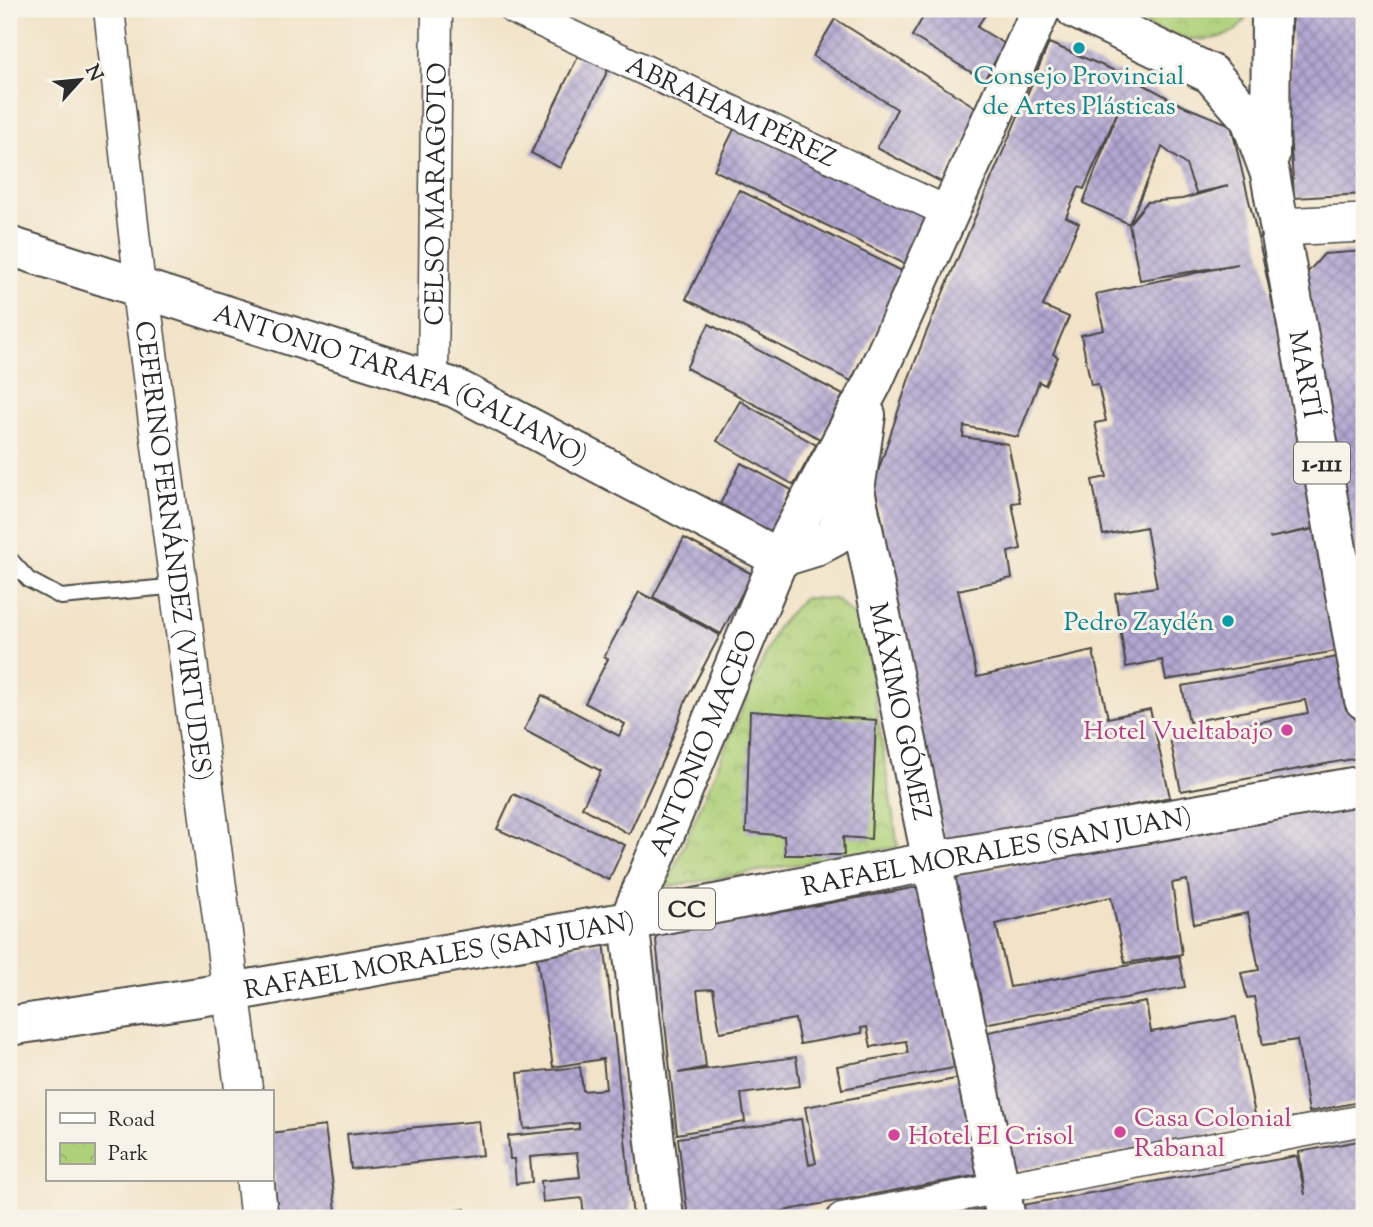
<svg xmlns="http://www.w3.org/2000/svg" width="1373" height="1227" font-family="'Sorts Mill Goudy',serif">
<defs>
<pattern id="park-crowns" width="20" height="18" patternUnits="userSpaceOnUse" patternTransform="scale(1.75)"><rect width="20" height="18" fill="#afd079"/><path d="M2 6a3 3 0 1 1 6 0M12 15a3 3 0 1 1 6 0" fill="none" stroke="#97b369"/></pattern>
<pattern id="building-cross-hatch" width="8" height="8" patternUnits="userSpaceOnUse" patternTransform="scale(1.75)"><rect width="8" height="8" fill="#b2a7d1"/><path d="M0 0l8 8M0 8l8-8" fill="none" stroke="#9188aa"/></pattern>
</defs>
<rect width="100%" height="100%" fill="#f7f3e8"/>
<filter id="ink" filterUnits="userSpaceOnUse"><feTurbulence type="fractalNoise" baseFrequency=".0143" numOctaves="2"/><feDisplacementMap in="SourceGraphic" scale="14" xChannelSelector="R" yChannelSelector="G"/><feConvolveMatrix kernelMatrix="1 2 1 2 8 2 1 2 1" color-interpolation-filters="sRGB"/></filter>
<filter id="wash" filterUnits="userSpaceOnUse"><feTurbulence type="fractalNoise" baseFrequency=".00686" numOctaves="4" result="noise"/><feDisplacementMap in="SourceGraphic" scale="28" xChannelSelector="R" yChannelSelector="G"/><feGaussianBlur stdDeviation="1.57" result="paint"/><feColorMatrix in="noise" values="0 0 0 0 0 0 0 0 0 0 0 0 0 0 0 0 0 1.4 0 .05"/><feComposite in="paint" operator="in"/></filter>
<g filter="url(#wash)">
<rect width="100%" height="100%" fill="#f2e3c8"/>
<g fill="url(#park-crowns)" stroke="#6d7e52" stroke-width="2">
<path d="M 1106,9 L 1252,9 C 1247,15 1242,26 1236,30 C 1199,55 1142,24 1106,9 Z"/>
<polygon points="804,598 835,599 863,623 898,847 666,887 777,627"/>
</g>
<g id="blocks">
<g fill="url(#building-cross-hatch)">
<polygon points="928,9 948,9 960,16 965,9 989,9 977,27 1005,44 984,80 912,36"/>
<polygon points="1293,9 1364,9 1364,194 1294,198 1288,98"/>
<polygon points="835,19 980,110 943,183 877,148 897,109 813,56"/>
<polygon points="1049,43 1132,78 1181,105 1231,125 1263,259 1320,527 1269,538 1320,528 1343,650 1166,680 1162,660 1126,667 1115,593 1157,587 1146,527 1103,535 1092,480 1107,477 1095,423 1106,421 1098,384 1091,385 1081,335 1104,330 1096,294 1238,264 1140,280 1129,224 1147,202 1182,199 1228,186 1196,193 1186,165 1162,147 1129,224 1083,203 1120,106 1084,189 1079,187 1066,217 1079,223 1043,306 1069,317 1053,354 1058,357 1045,385 1039,382 1018,437 964,426 963,437 1008,444 1020,502 1012,503 1021,549 1008,552 1012,578 958,590 977,677 1093,651 1108,718 1150,709 1170,797 946,846 878,531 884,530 874,484 910,375 926,333"/>
<polygon points="580,52 610,66 560,168 531,153"/>
<polygon points="736,125 931,220 909,266 714,170"/>
<polygon points="739,190 904,272 851,381 686,299"/>
<polygon points="1364,251 1364,614 1306,274 1324,254"/>
<polygon points="709,324 843,395 820,439 686,368"/>
<polygon points="740,401 816,445 794,485 717,441"/>
<polygon points="741,463 792,490 768,539 736,520 739,514 720,504"/>
<polygon points="684,538 752,574 721,634 653,597"/>
<polygon points="639,592 720,635 686,700 668,748 629,834 582,807 601,771 524,730 542,695 619,736 625,724 585,703 608,659 604,657"/>
<polygon points="1343,656 1363,757 1181,791 1170,739 1308,713 1305,700 1189,722 1182,686"/>
<polygon points="750,711 876,720 871,839 843,837 844,855 785,855 784,836 746,832"/>
<polygon points="513,794 625,845 609,880 497,829"/>
<polygon points="1361,798 1364,813 1364,1101 1309,1112 1297,1040 1263,1045 1254,997 1247,998 1241,973 1259,970 1248,913 1194,924 1187,880 1172,883 1182,954 1125,963 1111,897 996,924 1010,987 1179,956 1185,987 978,1025 945,878"/>
<polygon points="924,886 954,1068 842,1089 837,1066 908,1053 906,1041 871,1047 867,1027 861,1028 862,1033 800,1044 795,1019 720,1032 713,989 697,990 706,1067 678,1073 796,1057 800,1086 741,1094 745,1122 677,1134 655,931 702,923 736,920"/>
<polygon points="604,941 617,1059 633,1218 584,1218 582,1198 543,1202 541,1181 580,1177 577,1153 530,1157 532,1182 516,1184 514,1159 510,1159 508,1136 579,1129 579,1123 524,1129 518,1073 580,1067 583,1091 606,1089 603,1059 553,1067 536,951"/>
<polygon points="1146,1002 1151,1032 1236,1017 1257,1125 1009,1171 983,1033"/>
<polygon points="966,1077 984,1174 744,1218 688,1218 678,1138 801,1119 809,1165 816,1163 805,1107"/>
<polygon points="479,1121 483,1155 351,1169 347,1134"/>
<polygon points="325,1126 337,1218 279,1218 271,1157 271,1133"/>
<polygon points="1364,1140 1364,1218 1026,1218 1023,1205 1297,1156 1305,1195 1299,1152"/>
<polygon points="465,1209 467,1218 407,1218 407,1217"/>
<polygon points="982,1210 983,1218 944,1218 943,1217"/>
</g>
</g>
</g>
<g filter="url(#ink)">
<use href="#blocks" fill-opacity="0" stroke="#494743" stroke-width="2"/>
<g fill="none" stroke-linecap="round" stroke-linejoin="round">
<g stroke="#494743" stroke-width="18">
<polyline id="service" points="9,558 29,580 61,597 179,586"/>
</g>
<g stroke="#494743" stroke-width="33">
<g id="minor">
<polyline points="109,9 140,287"/>
<path id="s1" d="M 514,9 L 950,213"/>
<path id="s2" d="M 433,380 L 437,9"/>
<polyline points="842,1218 1364,1120"/>
</g>
</g>
<g stroke="#494743" stroke-width="40">
<g id="tertiary">
<polyline points="1280,227 1364,223"/>
<path id="s3" d="M 140,287 L 244,1092"/>
<polyline points="255,1180 259,1218"/>
</g>
</g>
<g stroke="#494743" stroke-width="42">
<g id="secondary">
<path id="s4" d="M 9,246 L 455,388 L 779,558"/>
<path id="s5" d="M 855,490 L 1006,1218"/>
</g>
</g>
<g stroke="#494743" stroke-width="42">
<g id="primary">
<path id="s6" d="M 1075,9 L 1211,74 L 1250,119 L 1270,174 L 1364,700"/>
<polyline points="1270,155 1271,9"/>
<polyline points="779,558 815,547 834,537 855,490 866,415"/>
<path id="s7" d="M 9,1026 L 232,992 L 629,921 L 933,861 L 1364,785"/>
<path id="s8" d="M 664,1218 L 629,921 L 779,558 L 873,382 L 1041,9"/>
</g>
</g>
<use href="#service" stroke="#fff" stroke-width="14"/>
<use href="#minor" stroke="#fff" stroke-width="30"/>
<use href="#tertiary" stroke="#fff" stroke-width="37"/>
<use href="#secondary" stroke="#fff" stroke-width="38"/>
<use href="#primary" stroke="#fff" stroke-width="38"/>
</g>
</g>
<g fill="#0f9aa8" stroke="#f7f3e8" stroke-width="2.5">
<circle cx="1079" cy="48" r="7"/>
<circle cx="1228" cy="621" r="7"/>
</g>
<g fill="#d1479c" stroke="#f7f3e8" stroke-width="2.5">
<circle cx="1287" cy="730" r="7"/>
<circle cx="1120" cy="1132" r="7"/>
<circle cx="894" cy="1135" r="7"/>
</g>
<g text-anchor="middle" stroke-width="6" stroke-linejoin="round" paint-order="stroke">
<g fill="#f7f3e8" stroke="#686764" stroke-width="2">
<rect x="1294" y="442.5" width="56" height="41" rx="5"/>
<rect x="659" y="888.5" width="56" height="41" rx="5"/>
</g>
<g font-size="24" font-weight="bold" fill="#2b2b2b">
<text x="1322" y="471">1-111</text>
<text x="687" y="917">CC</text>
</g>
<g font-size="26" fill="#0d838f" stroke="#f7f3e8">
<text x="1079" y="84">Consejo Provincial<tspan x="1079" dy="30">de Artes Plásticas</tspan></text>
<text x="1214" y="630" text-anchor="end">Pedro Zaydén</text>
</g>
<g font-size="26" fill="#2b2b2b" stroke="#f7f3e8">
<text dy="9" stroke="none"><textPath href="#s1" startOffset="240">ABRAHAM PÉREZ</textPath></text>
<text dy="9" stroke="none"><textPath href="#s2" startOffset="186">CELSO MARAGOTO</textPath></text>
<text dy="9" stroke="none"><textPath href="#s6" startOffset="472">MARTÍ</textPath></text>
<text dy="9" stroke="none"><textPath href="#s4" startOffset="416">ANTONIO TARAFA (GALIANO)</textPath></text>
<text dy="9" stroke="none"><textPath href="#s3" startOffset="266">CEFERINO FERNÁNDEZ (VIRTUDES)</textPath></text>
<text dy="9" stroke="none"><textPath href="#s5" startOffset="226">MÁXIMO GÓMEZ</textPath></text>
<text dy="9" stroke="none"><textPath href="#s8" startOffset="492">ANTONIO MACEO</textPath></text>
<text dy="9" stroke="none"><textPath href="#s7" startOffset="1003">RAFAEL MORALES (SAN JUAN)</textPath></text>
<text dy="9" stroke="none"><textPath href="#s7" startOffset="436">RAFAEL MORALES (SAN JUAN)</textPath></text>
</g>
<g font-size="26" fill="#b23c85" stroke="#f7f3e8" text-anchor="start">
<text x="1273" y="739" text-anchor="end">Hotel Vueltabajo</text>
<text x="1134" y="1126">Casa Colonial<tspan x="1134" dy="30">Rabanal</tspan></text>
<text x="908" y="1144">Hotel El Crisol</text>
</g>
</g>
<rect width="1373" height="1227" fill="none" stroke="#f7f3e8" stroke-width="35"/>
<rect x="46" y="1090" width="228" height="91" fill="#f7f3e8" stroke="#a5a39c" stroke-width="2"/>
<rect x="60" y="1113" width="35" height="10" fill="#ffffff" stroke="#a5a39c" stroke-width="2"/>
<text x="108" y="1126" font-size="21" fill="#2b2b2b">Road</text>
<rect x="60" y="1143" width="35" height="21" fill="url(#park-crowns)" stroke="#a5a39c" stroke-width="2"/>
<text x="108" y="1160" font-size="21" fill="#2b2b2b">Park</text>
<g transform="translate(80 80) rotate(63)" stroke="#f7f3e8" stroke-width="5" paint-order="stroke">
<path d="M0-5L12 26L0 18L-12 26Z" fill="#2b2b2b"/>
<text y="-10" font-size="19" font-weight="bold" text-anchor="middle" fill="#2b2b2b">N</text>
</g>
</svg>
